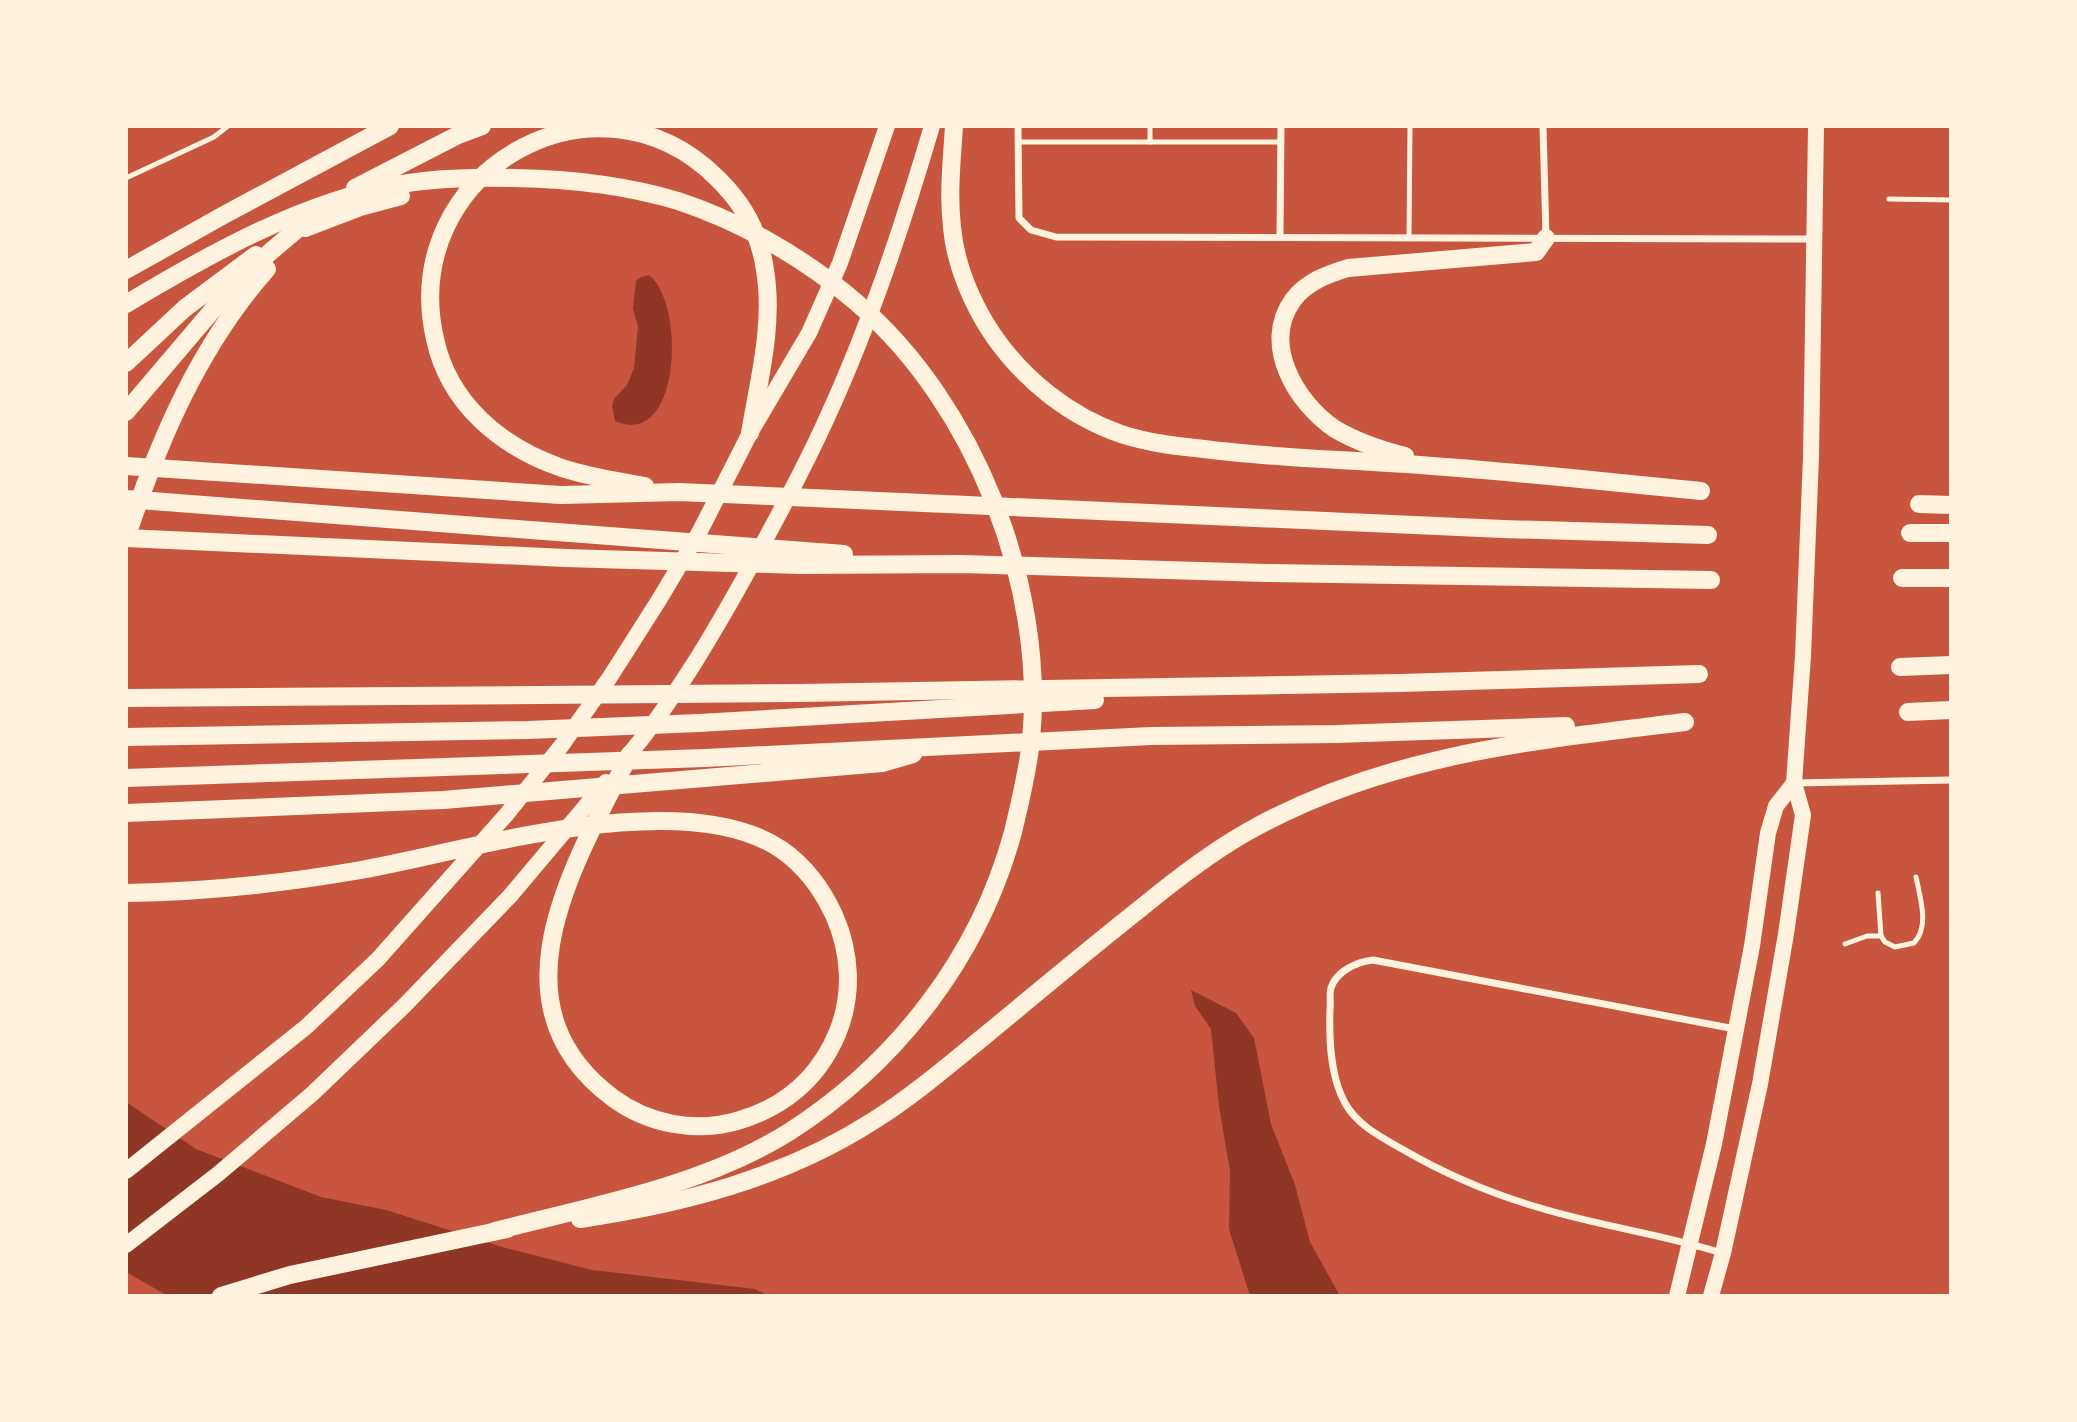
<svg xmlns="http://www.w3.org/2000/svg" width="2077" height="1422" font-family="Commissioner,sans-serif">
<rect width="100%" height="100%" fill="#c8553d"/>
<g fill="#8f3625">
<path d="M 649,275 C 686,304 681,450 615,421 L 612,406 L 614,399 L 627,385 L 634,368 L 638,327 L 633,309 L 636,281 L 641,277 Z"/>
<polygon points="1191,990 1236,1013 1254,1038 1271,1124 1295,1185 1310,1242 1340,1296 1250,1296 1229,1229 1230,1171 1219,1106 1211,1029 1195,1006"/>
<polygon points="126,1102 196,1149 321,1197 386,1210 502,1247 592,1270 755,1289 769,1296 168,1296 126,1272"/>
</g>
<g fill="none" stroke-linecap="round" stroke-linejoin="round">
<g stroke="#fff3e0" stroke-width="5">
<polyline points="1018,142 1281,142"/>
<polyline points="1150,142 1150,126"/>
<polyline points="126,178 214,137 228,126"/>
<polyline points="1889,199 1951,200"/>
<polyline points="1409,238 1410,126"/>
<polyline points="1878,893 1881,936"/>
<path d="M 1845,944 L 1867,936 L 1881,936 L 1885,942 L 1895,947 L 1914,943 C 1930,926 1920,898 1916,877"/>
</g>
<g stroke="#fff3e0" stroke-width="7">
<polyline points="1018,126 1019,218 1031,230 1056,237 1814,239"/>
<polyline points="1543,126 1546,238"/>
<polyline points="1280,237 1281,126"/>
<polyline points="1794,783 1951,780"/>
<path d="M 1722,1253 C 1662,1234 1598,1226 1537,1207 C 1489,1193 1445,1174 1402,1149 C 1381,1137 1357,1125 1345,1103 C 1330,1076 1329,1039 1330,1009 C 1331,1003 1329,994 1331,988 C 1336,971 1357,962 1373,960 L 1735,1029"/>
</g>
<g stroke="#fff3e0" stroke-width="16">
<polyline points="1677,1296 1714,1144 1752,946 1768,833 1776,806 1794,783"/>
<polyline points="1711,1296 1723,1253 1760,1084 1786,934 1803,815 1794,783 1803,656 1811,457 1816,126"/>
</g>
<g stroke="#fff3e0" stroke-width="16">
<path d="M 623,762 C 674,702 715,631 753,562 C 776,520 799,478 819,435 C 866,336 901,231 932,126"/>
<polyline points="126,1171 306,1027 378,959 506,815 562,745 610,677 659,600 700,531 750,433 809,333 840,263 887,126"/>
<polyline points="126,1245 218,1174 312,1094 405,1005 510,896 606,782"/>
</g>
<g stroke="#fff3e0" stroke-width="18">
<path d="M 954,126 C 952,159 948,193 952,227 C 955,264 972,304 993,335 C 1024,380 1069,416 1121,434 C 1148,443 1176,446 1204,449 C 1265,457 1327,459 1389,463 C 1493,469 1597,481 1701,491"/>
<polyline points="355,188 458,135 482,126"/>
<polyline points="305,228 360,207 401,196"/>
<polyline points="126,270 222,216 390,126"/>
<path d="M 126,304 C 211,253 302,202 400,184 C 437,178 477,177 514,178 C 568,179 625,185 678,201 C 742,222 806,259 857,303 C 975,404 1046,586 1031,740 C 1028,771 1020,802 1013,832 C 979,957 897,1063 789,1132 C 703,1186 592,1206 495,1231"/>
<polyline points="126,363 185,308 256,255"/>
<polyline points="126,412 216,306 269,253 314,215"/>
<path d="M 1405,456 C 1381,450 1357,442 1335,429 C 1296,403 1261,344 1293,300 C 1306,282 1328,274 1348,268 L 1536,252 L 1546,238"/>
<polyline points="126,466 561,495 679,492 1503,529 1708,535"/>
<path d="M 645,486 C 618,481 589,477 562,468 C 501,447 449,404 435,339 C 397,172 596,58 717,178 C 743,203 760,234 765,270 C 774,324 759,380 750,433"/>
<polyline points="126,499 844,554"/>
<polyline points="1919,504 1951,505"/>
<polyline points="1910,533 1951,533"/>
<polyline points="126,538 566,558 800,565 963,564 1266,573 1711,580"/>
<path d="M 126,538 C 159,441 198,347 267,269"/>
<polyline points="1902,578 1951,578"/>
<polyline points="1900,667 1951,665"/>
<polyline points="126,698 800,693 1400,683 1699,674"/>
<polyline points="1908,712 1951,710"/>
<polyline points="126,737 528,730 699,723 1095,700"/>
<polyline points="126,778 705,758 1151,736 1337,734 1566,726"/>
<polyline points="126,813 443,800 882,763 913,754"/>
<path d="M 126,893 C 203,892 279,884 355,871 C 466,852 683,782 782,850 C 806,867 822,889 834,915 C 851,953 853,996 837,1034 C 818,1079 783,1108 737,1121 C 695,1133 648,1124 613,1098 C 486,1004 576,861 630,754"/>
<path d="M 580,1219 C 683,1204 784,1178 873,1121 C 913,1096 950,1064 987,1034 C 1038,992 1089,949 1141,908 C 1175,880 1210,853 1247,832 C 1385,754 1532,741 1685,722"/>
<polyline points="221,1296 290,1275 507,1229"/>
</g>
</g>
<rect width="2077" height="1422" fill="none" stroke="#fff3e0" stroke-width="256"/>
</svg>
